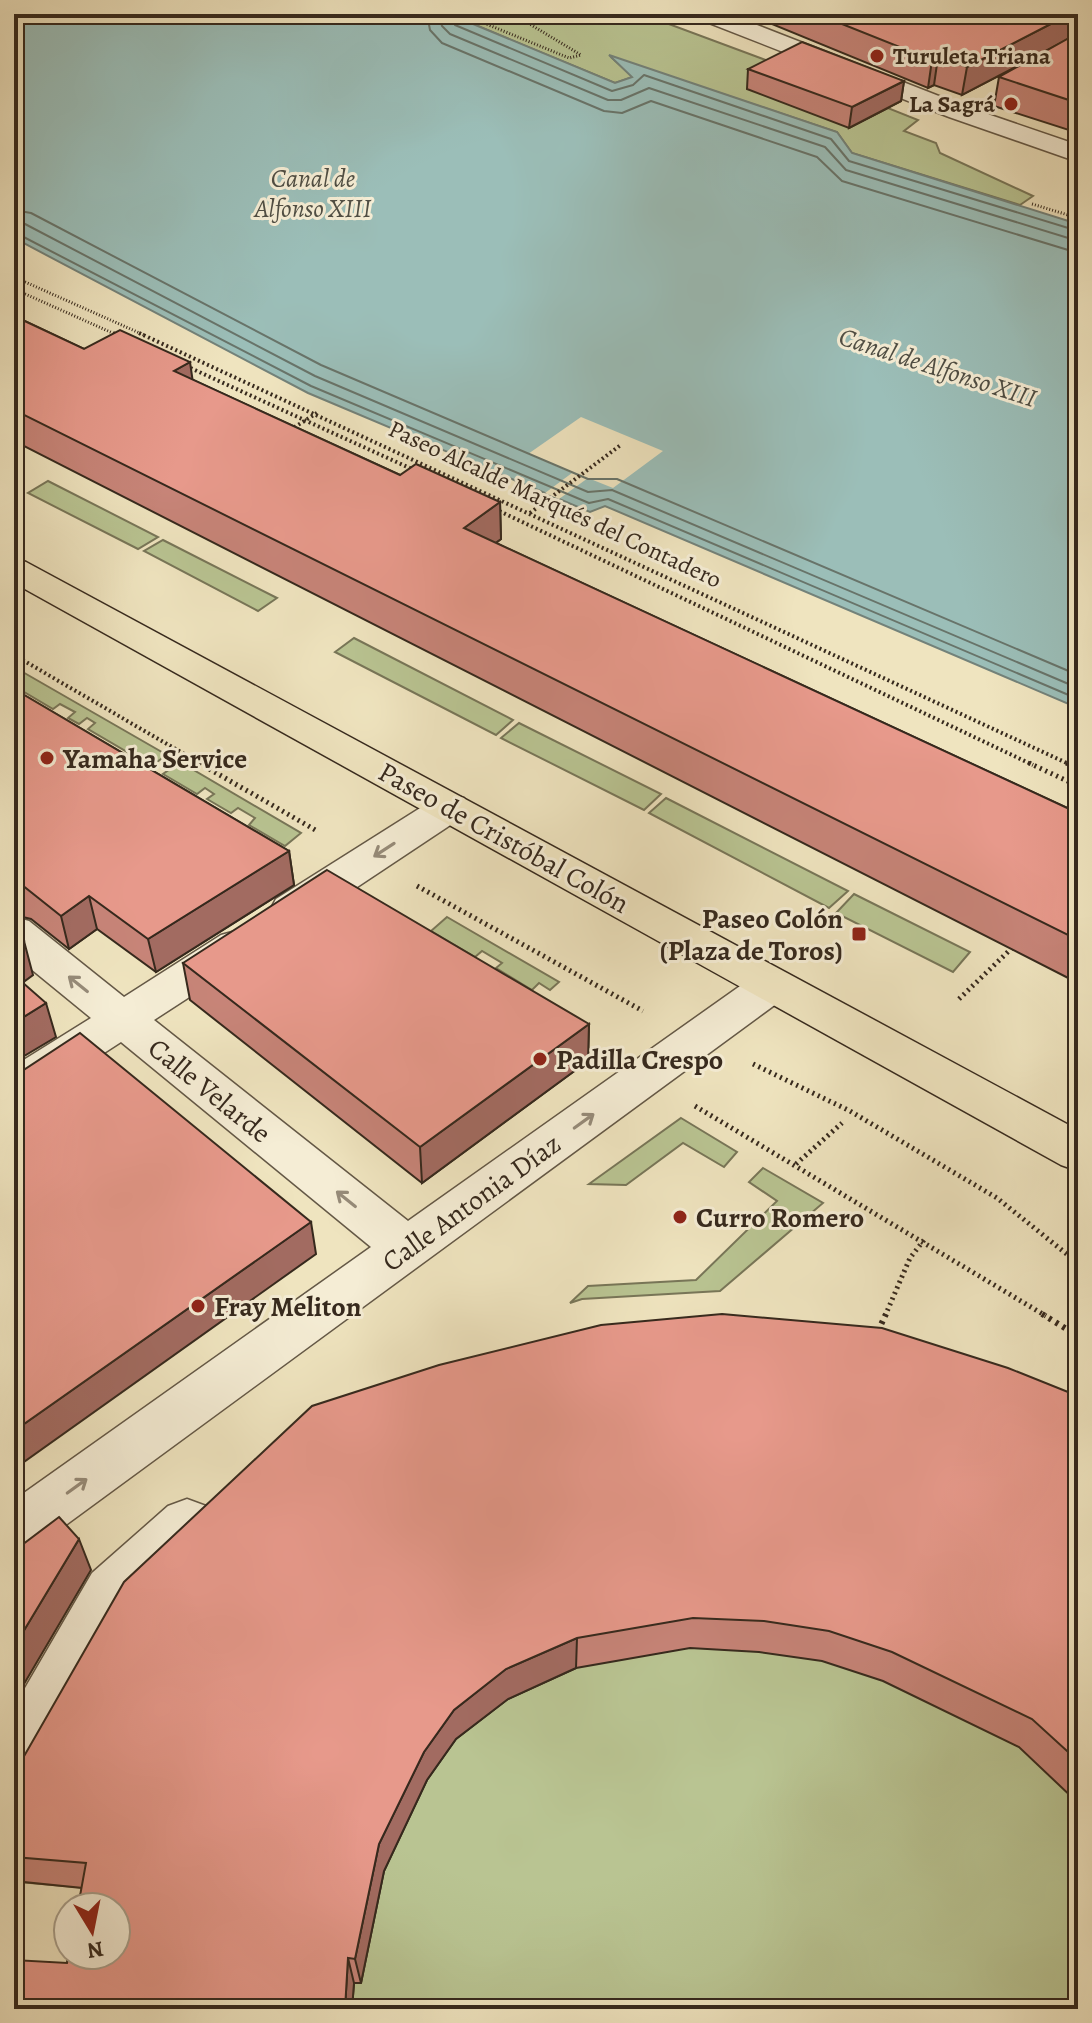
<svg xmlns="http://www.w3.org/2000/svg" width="1092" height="2023" font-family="Alegreya,serif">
<rect width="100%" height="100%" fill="#efe4bf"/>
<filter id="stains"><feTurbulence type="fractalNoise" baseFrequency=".0025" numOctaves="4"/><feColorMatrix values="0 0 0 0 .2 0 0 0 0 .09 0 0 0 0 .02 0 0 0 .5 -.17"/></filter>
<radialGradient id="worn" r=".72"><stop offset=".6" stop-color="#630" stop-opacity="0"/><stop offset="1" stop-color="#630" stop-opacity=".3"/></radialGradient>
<g fill="#b9c492" stroke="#787658" stroke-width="2">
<polygon points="449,14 642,14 787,68 849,128 888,108 918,120 904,131 936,143 940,153 1033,196 1020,205 852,153 837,132 611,57 633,77 615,83"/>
<polygon points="48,481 158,537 138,549 28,493"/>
<polygon points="163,540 277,598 258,611 144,551"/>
<polygon points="354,638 513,720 496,735 335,652"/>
<polygon points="14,667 167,755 151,766 88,729 95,723 87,718 79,724 68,718 75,712 60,704 53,709 14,686"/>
<polygon points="519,723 661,794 644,810 501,738"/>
<polygon points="180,762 301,833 285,846 249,825 255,818 238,808 231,813 207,799 214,794 205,788 197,794 163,774"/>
<polygon points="666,798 848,891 829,908 649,813"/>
<polygon points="854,894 970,952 953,972 836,913"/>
<polygon points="447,917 559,982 550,990 539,983 532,990 496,968 502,963 482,951 475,957 431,931"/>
<polygon points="681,1118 737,1152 724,1167 683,1143 626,1185 589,1184"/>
<polygon points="763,1168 823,1203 720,1291 582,1299 570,1303 588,1286 696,1280 777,1201 749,1182"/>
<polygon points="1078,1435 1078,2009 14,2009 14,1983 116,1955 116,1907 99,1889 20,1882 63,1734"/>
</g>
<polygon fill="#9bbeb8" stroke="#73827a" stroke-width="2" points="14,14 449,14 615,83 632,77 609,55 837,132 852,153 1078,224 1078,708 605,506 590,512 308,393 14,238"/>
<polygon fill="#efe4bf" points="581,417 663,451 613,488 588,478 559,499 545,493 572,473 528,454"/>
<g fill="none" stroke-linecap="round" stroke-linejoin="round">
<g stroke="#68746a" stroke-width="2">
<polyline points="427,14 430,30 442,43 604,111 622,113 651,101 817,157 842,181 1078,253"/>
<polyline points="439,14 442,26 450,34 608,100 621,100 649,88 825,147 846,170 1078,241"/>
<polyline points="449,14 455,25 612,91 633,85 644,75 831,139 849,161 1078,231"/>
<polyline points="14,210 31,213 321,365 588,479 617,479 1078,675"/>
<polyline points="14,222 25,224 315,376 588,492 612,490 1078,688"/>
<polyline points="14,232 311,386 589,503 608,499 1078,699"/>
</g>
<g stroke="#645846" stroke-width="3">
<g id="minor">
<polygon points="695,14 729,14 967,107 1078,145 1078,162 949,117 699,19"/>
<polygon points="450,794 464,798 470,807 464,816 306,921 291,925 276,921 270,910 276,899 436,798"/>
<polygon points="14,917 29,921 124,997 221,935 236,931 251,935 257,946 251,957 154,1020 408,1221 757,974 772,969 787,974 794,985 787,996 33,1549 14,1556 14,1500 371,1247 121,1042 30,1101 14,1107 14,1066 91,1018 14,955"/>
<polygon points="187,1499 206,1506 214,1524 206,1542 132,1611 35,1785 14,1794 14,1707 92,1573 168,1506"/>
</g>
</g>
<g stroke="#36291d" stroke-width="3">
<polygon id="major" points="14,558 26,562 1078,1130 1078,1171 1061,1165 14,583"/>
</g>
<g stroke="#36291d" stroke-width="3" stroke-dasharray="1 2" stroke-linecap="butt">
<polyline points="462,14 569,58 581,55 513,14"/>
<polyline points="1032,204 1078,218"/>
<polyline points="14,277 144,335"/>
<polyline points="14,289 117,335"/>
</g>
<g stroke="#36291d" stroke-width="4" stroke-dasharray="2 3" stroke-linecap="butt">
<polyline points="113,333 119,336"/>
<polyline points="139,333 1071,765"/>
<polyline points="186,366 414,470"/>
<polyline points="290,430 317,413"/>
<polyline points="495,509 1033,765"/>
<polyline points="530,513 622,444"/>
<polyline points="14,655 203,765"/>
</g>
<g stroke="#36291d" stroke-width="5" stroke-dasharray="2 4" stroke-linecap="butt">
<polyline points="199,763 317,831"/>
<polyline points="1029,763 1078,786"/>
<polyline points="1066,763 1078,768"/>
<polyline points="417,886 643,1011"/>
<polyline points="959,999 1014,946"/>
<polyline points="753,1064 850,1111 997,1198 1078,1263"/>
<polyline points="695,1106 1046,1316"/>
<polyline points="796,1164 842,1123"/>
<polyline points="885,1316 910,1258 924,1240"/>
</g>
<g stroke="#36291d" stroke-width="6" stroke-dasharray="3 5" stroke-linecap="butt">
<polyline points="1042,1314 1078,1336"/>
<polyline points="878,1331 886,1314"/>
</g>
<use href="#minor" fill="#f5edd5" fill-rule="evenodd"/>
<use href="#major" fill="#efe4bf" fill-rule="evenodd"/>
</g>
<g fill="#c78478" stroke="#36291d" stroke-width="2">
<polygon points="754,14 1078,14 1078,133 994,106 999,77 1037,56 962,95 934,85 928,88 762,20 762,17"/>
<polygon points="748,69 904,81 901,101 849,128 747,89"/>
<polygon points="14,316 84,349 193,380 400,475 500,502 501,539 496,543 1078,813 1078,983 14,441"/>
<polygon points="14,689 289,851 294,885 156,972 97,929 69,949 31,919 14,915"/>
<polygon points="183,963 589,1024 588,1061 422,1183 190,1000"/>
<polygon points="1078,1396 1078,1803 1019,1747 883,1681 822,1661 759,1652 690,1648 576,1668 508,1699 456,1739 427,1780 384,1871 361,1983 354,1983 352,2009 14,2009 67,1963 82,1888 14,1881 14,1762"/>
</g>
<g fill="#a26b61" stroke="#36291d" stroke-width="2">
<polygon points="1070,14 1078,14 1078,34 962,95 967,67"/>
<polygon points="938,57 934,85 928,88 932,60"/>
<polygon points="904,81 901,101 849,128 852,107"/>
<polygon points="190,362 195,397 174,371"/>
<polygon points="500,502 501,539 466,564 464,528"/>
<polygon points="289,851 294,885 156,972 148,939"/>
<polygon points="89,896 97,929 69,949 61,916"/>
<polygon points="24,941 33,975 14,989 14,948"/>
<polygon points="46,1003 56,1037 14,1062 14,1023"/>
<polygon points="589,1024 588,1061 422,1183 420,1147"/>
<polygon points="311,1222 316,1254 14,1469 14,1431"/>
<polygon points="79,1539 91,1570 14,1701 14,1647"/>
<polygon points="577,1638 576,1668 508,1699 456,1739 427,1780 384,1871 361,1983 355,1959 379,1844 424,1752 454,1710 506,1669"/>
<polygon points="348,1958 354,1983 352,2009 345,2009"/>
</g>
<g fill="#e7998b" stroke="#36291d" stroke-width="2">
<polygon points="817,14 1070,14 967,67 938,57 932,60"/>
<polygon points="1078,33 1078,103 999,77"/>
<polygon points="802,42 904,81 852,107 748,69"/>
<polygon points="14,316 84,349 120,330 190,362 174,371 400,475 416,464 500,502 464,528 1078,813 1078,940 14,410"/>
<polygon points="14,689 289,851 148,939 89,896 61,916 22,885 14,884"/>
<polygon points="327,870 589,1024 420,1147 183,963"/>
<polygon points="14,933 24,941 14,948"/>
<polygon points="14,975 46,1003 14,1023"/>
<polygon points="80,1033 311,1222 14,1431 14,1073 22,1071"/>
<polygon points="722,1314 882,1328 1008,1368 1078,1396 1078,1761 1032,1719 892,1652 829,1631 764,1621 693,1618 577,1638 506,1669 454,1710 424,1752 379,1844 355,1959 348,1958 345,2009 14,2009 14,1960 67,1963 69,1955 116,1955 116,1907 78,1907 86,1863 14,1857 14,1762 23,1758 124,1582 312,1406 439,1365 601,1325"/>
<polygon points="59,1517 79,1539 14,1647 14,1551"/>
</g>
<defs><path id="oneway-shaft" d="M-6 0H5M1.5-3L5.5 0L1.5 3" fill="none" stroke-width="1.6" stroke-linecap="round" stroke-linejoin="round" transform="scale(2)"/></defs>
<g stroke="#968b79">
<use href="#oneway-shaft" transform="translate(384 850) rotate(147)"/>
<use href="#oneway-shaft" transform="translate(78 984) rotate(-141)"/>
<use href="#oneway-shaft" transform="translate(584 1121) rotate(-36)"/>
<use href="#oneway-shaft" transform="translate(346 1199) rotate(-141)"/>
<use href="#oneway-shaft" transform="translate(77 1486) rotate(-36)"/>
</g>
<g fill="#8f2418" stroke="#f5edd5" stroke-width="3">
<circle cx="877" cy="56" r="8"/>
<circle cx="1011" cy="104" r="8"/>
<circle cx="47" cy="758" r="8"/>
<rect x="851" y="926" width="16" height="16" rx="4"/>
<circle cx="540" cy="1059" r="8"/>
<circle cx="680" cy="1217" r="8"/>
<circle cx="198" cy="1306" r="8"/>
</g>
<g text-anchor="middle" stroke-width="6" stroke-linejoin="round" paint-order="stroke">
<g font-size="24" font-weight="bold" fill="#36291d" stroke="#f5edd5" text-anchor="start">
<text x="893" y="64">Turuleta Triana</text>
<text x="995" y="112" text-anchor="end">La Sagrá</text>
</g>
<g font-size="24" fill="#36291d" stroke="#f5edd5">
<text transform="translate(555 504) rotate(25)" y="8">Paseo Alcalde Marqués del Contadero</text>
</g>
<g font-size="26" font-style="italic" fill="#4f4e44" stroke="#f5edd5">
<text x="313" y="187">Canal de<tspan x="313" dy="30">Alfonso XIII</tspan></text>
<text transform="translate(938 367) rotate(18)" y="9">Canal de Alfonso XIII</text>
</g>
<g font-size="28" font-weight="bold" fill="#36291d" stroke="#f5edd5" text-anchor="start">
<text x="63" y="768">Yamaha Service</text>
<text x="843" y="928" text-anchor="end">Paseo Colón<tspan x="843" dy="32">(Plaza de Toros)</tspan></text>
<text x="556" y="1069">Padilla Crespo</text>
<text x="696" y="1227">Curro Romero</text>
<text x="214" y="1316">Fray Meliton</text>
</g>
<g font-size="28" fill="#36291d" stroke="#f5edd5">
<text transform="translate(504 837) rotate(29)" y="10">Paseo de Cristóbal Colón</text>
<text transform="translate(210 1090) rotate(39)" y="10">Calle Velarde</text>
<text transform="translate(471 1202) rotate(-36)" y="10">Calle Antonia Díaz</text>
</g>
</g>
<rect width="1092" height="2023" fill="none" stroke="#efe4bf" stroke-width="48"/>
<rect x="16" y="16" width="1060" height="1991" fill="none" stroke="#36291d" stroke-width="4"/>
<rect x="24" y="24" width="1044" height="1975" fill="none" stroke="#36291d" stroke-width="2"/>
<g transform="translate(92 1931) rotate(170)"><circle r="38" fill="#f5edd5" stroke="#a99f8b" stroke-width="2"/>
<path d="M0-6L14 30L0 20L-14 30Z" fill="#8f2418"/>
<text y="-12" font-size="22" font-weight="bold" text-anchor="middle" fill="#36291d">N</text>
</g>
<rect width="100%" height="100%" filter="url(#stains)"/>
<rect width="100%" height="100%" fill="url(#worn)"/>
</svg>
